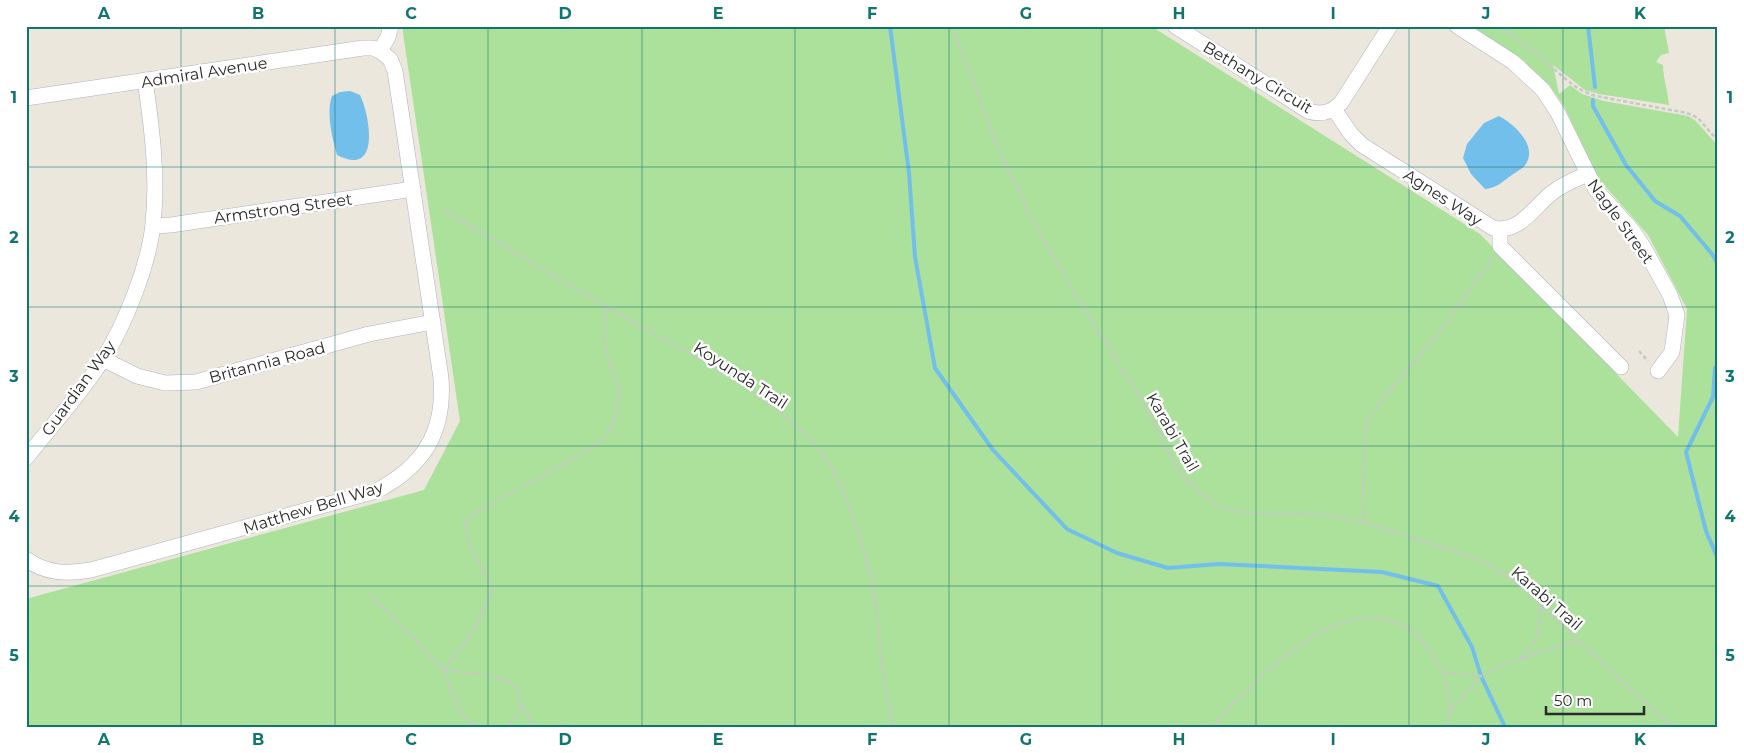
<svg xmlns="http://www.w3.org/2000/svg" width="1744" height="753" font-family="Montserrat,sans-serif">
<rect width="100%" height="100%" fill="#ece7dd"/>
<path fill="#abe19a" d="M 402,26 L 1151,26 L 1480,234 L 1678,437 L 1687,309 L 1648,235 L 1598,178 L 1564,106 L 1550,86 L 1524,61 L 1472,26 L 1664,26 L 1669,53 L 1661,55 L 1656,62 L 1663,65 C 1663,78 1668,91 1669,105 L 1599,94 L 1585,90 L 1553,65 L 1559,94 L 1570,85 L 1582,94 L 1604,101 L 1688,116 L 1696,121 L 1718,146 L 1718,727 L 26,727 L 26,599 L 424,490 L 460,421 Z"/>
<g fill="#72bfec">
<path d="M 350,91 L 360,95 C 370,116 381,178 337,155 C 332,138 326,112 332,96 L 340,92 Z"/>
<path d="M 1499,116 C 1514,124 1536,144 1527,162 C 1525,168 1514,173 1509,177 C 1501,183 1496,188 1485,189 L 1471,174 L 1463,158 L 1467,144 L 1484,123 Z"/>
</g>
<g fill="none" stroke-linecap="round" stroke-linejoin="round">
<g stroke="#72bfec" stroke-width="4">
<polyline points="890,26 909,173 915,257 935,368 993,450 1067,529 1117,553 1168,568 1219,564 1382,572 1438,586 1472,647 1481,676 1505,727"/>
<polyline points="1588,26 1595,87"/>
<polyline points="1593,100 1593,106 1626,165 1655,201 1680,216 1712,254 1718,264"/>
<polyline points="1718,364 1715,368 1713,397 1686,452 1706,531 1718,559"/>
</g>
<g stroke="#b0b1be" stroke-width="16">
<g id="minor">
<path d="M 1175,26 L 1308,111 C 1321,115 1331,113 1341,103 L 1390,26"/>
<polyline points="1457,26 1513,62 1543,90 1558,113 1596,190 1632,230 1644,248 1670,295 1677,315 1672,352 1658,371"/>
<polyline points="26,98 363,48 373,48 380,51"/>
<path d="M 1334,109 L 1351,134 L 1362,145 L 1493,228 C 1520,234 1534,206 1553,192 C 1563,184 1576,179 1587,174"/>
<polyline points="153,226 171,225 413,189"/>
<polyline points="1500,230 1500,246 1621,367"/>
<polyline points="103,359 137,376 165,383 196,382 369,334 433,322"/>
<path d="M 26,458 C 52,425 81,394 103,359 C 125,325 149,264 153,224 C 158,176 152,128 145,80"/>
<path d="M 26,559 C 46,574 68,574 91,570 L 376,491 C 424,466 445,432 441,378 L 395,71 L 390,59 L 380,51 L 388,37 L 391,26"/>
</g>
</g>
<g stroke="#c8c8c8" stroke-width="2.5" stroke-dasharray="4 2.5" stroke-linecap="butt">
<polyline points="952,26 999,150 1032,219 1069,284 1140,397 1175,464 1186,480 1200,493 1217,505 1234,511 1261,514 1321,514 1355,520 1448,549 1486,563 1520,585 1597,658 1673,727"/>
<path d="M 1497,26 C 1510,35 1523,43 1536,53 C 1555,68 1571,89 1596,96 L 1687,113 L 1698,118 L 1718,141"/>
<path d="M 446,211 C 501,244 556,277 612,310 C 683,351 766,388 821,451 C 831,463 838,480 844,494 C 856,523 866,554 872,585 C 881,631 881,680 893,727"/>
<polyline points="1639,351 1648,361"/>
<polyline points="1364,522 1363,488 1366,426 1368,418 1446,324 1493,257"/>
<polyline points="371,595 444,670 453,694 462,713 471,723 478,727"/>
<path d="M 1521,658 C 1537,642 1542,627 1539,604"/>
<path d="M 444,670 L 471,633 L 492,594 L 492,588 C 482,567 463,543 467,519 L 475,513 L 587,451 L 608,435 L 613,423 L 620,390 L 609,360 L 604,343 L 606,306"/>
<path d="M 444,670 C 464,674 514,672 519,695 C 522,710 517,716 507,727"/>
<polyline points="521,704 534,727"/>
<polyline points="1450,711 1481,676"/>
<polyline points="559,727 562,725 563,727"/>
<path d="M 1212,727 C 1250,685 1334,595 1397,623 C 1401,625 1407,627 1411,630 C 1425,641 1434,657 1443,672"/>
<polyline points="1448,727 1450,702 1443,672 1481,676 1507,663 1579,640"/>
</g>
<use href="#minor" stroke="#fff" stroke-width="15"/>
</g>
<path fill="none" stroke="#0f766e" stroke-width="1" stroke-opacity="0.55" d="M 181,26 L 181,727M 335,26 L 335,727M 488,26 L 488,727M 642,26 L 642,727M 795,26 L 795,727M 949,26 L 949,727M 1102,26 L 1102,727M 1256,26 L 1256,727M 1409,26 L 1409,727M 1563,26 L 1563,727M 26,167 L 1718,167M 26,307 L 1718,307M 26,446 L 1718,446M 26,586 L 1718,586"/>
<g text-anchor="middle" stroke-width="5" stroke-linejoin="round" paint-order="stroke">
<g font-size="16" fill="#2a2a2a" stroke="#fff">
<text transform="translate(204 72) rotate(-9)" y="6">Admiral Avenue</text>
<text transform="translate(1258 77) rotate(31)" y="6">Bethany Circuit</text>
<text transform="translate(1443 197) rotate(33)" y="6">Agnes Way</text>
<text transform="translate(283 208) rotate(-8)" y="6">Armstrong Street</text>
<text transform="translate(1621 221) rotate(54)" y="6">Nagle Street</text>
<text transform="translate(267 362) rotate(-15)" y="6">Britannia Road</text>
<text transform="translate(741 375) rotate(33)" y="6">Koyunda Trail</text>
<text transform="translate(78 388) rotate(-54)" y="6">Guardian Way</text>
<text transform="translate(1173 432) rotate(60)" y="6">Karabi Trail</text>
<text transform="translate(313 507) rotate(-17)" y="6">Matthew Bell Way</text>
<text transform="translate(1547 598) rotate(41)" y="6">Karabi Trail</text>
</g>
</g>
<rect width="1744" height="753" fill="none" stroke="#ffffff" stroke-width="55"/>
<path d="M1546 706v8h98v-8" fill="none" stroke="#2a2a2a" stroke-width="2.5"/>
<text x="1554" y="706" font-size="15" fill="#2a2a2a" stroke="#ffffff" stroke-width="4" paint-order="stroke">50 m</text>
<rect x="28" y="28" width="1688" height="698" fill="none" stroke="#0f766e" stroke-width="2"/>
<g font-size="16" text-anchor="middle" font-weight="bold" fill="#0f766e">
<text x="104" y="19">A</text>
<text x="258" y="19">B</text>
<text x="411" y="19">C</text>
<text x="565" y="19">D</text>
<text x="718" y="19">E</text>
<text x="872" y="19">F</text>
<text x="1026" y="19">G</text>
<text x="1179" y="19">H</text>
<text x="1333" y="19">I</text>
<text x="1486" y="19">J</text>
<text x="1640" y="19">K</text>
<text x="14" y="103">1</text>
<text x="1730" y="103">1</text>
<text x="14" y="243">2</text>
<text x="1730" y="243">2</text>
<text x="14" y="382">3</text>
<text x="1730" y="382">3</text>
<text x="14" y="522">4</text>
<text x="1730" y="522">4</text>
<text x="14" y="661">5</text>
<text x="1730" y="661">5</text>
<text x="104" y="745">A</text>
<text x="258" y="745">B</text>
<text x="411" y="745">C</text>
<text x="565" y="745">D</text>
<text x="718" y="745">E</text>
<text x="872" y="745">F</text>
<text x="1026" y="745">G</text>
<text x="1179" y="745">H</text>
<text x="1333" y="745">I</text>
<text x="1486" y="745">J</text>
<text x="1640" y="745">K</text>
</g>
</svg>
